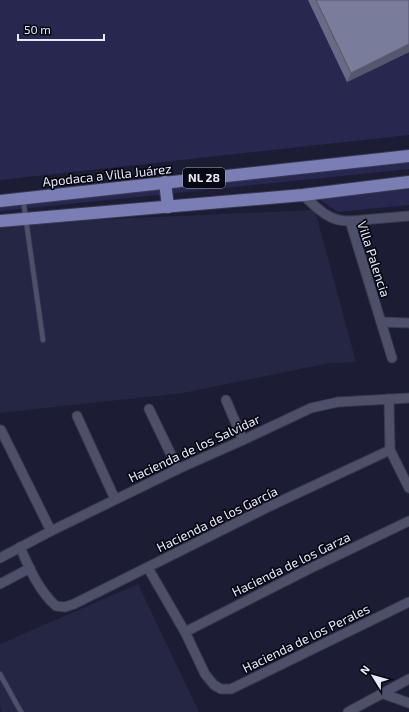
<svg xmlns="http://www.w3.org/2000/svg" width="409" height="712" font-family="'Exo 2',sans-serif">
<rect width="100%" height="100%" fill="#1c1c35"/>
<g fill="#252544">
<polygon points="315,210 356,362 330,363 183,393 0,413 0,224"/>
<polygon points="138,584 199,712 2,712 0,707 0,644"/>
</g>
<g fill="#272750">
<polygon points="0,0 409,0 409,135 0,180"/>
<polygon points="409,162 409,169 0,211 0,203 360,166"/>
<polygon points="409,187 409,205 338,212 322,201 320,197"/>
</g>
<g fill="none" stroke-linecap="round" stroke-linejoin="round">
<g stroke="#383951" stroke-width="6">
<g id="lane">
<polyline points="23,199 43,340"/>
<polyline points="0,674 21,712"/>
</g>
</g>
<g stroke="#383951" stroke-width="11">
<g id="street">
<path d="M 303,195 C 317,208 329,222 350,221 L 392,358"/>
<polyline points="350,221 409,216"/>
<polyline points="381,322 409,323"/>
<polyline points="389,399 390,450 409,488"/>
<polyline points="226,400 243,440"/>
<polyline points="149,409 178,469"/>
<polyline points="77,416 115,499"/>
<polyline points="1,430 51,531"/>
<path d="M 20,547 C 29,568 39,591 56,606 L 65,607 L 74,604 L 266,508 L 390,450"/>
<polyline points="0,558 51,531 178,469 243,440 311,408 338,402 409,398"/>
<polyline points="148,568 185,632 205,674 214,685 221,689 231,689 409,602"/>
<polyline points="0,584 30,568"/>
<polyline points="185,632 309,569 409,521"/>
<polyline points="384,694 409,703"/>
<polyline points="348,712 409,679"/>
</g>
</g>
<g stroke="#383951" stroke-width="14">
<g id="primary">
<polyline points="165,182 168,207"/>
<polyline points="0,201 409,156"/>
<polyline points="0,221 303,195 409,182"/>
</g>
</g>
<use href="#lane" stroke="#4e4f69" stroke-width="4.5"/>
<use href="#street" stroke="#4e4f69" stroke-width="9"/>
<use href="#primary" stroke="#7b7eb4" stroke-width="12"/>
</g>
<polygon fill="#696b85" points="308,0 409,0 409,52 347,82"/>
<polygon fill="#55576c" points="409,44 409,52 347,82 351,73"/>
<polygon fill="#7a7c9b" stroke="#55576c" points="316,0 409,0 409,44 351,73"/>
<g text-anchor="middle" stroke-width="3.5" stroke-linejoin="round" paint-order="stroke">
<rect fill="#080813" stroke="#a4a6b5" stroke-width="1" x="183" y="168" width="42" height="20" rx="3"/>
<g font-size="12" font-weight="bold" fill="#e7e9fa">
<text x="204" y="182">NL 28</text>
</g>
<g font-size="13" fill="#e7e9fa" stroke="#080813">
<text transform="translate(107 175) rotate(-6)" y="5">Apodaca a Villa Juárez</text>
<text transform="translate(374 259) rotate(72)" y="5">Villa Palencia</text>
<text transform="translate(194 448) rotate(-25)" y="5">Hacienda de los Salvidar</text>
<text transform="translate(217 519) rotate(-26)" y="5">Hacienda de los García</text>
<text transform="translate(291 564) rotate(-26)" y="5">Hacienda de los Garza</text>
<text transform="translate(306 638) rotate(-26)" y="5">Hacienda de los Perales</text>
</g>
</g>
<g transform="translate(373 676) rotate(307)" stroke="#080813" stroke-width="3" paint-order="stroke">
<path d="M0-3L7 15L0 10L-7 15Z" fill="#e7e9fa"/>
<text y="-6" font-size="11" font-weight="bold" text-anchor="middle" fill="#e7e9fa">N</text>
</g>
<path d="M18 34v6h86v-6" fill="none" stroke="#e7e9fa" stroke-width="2"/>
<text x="24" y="34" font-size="12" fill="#e7e9fa" stroke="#080813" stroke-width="3" paint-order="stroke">50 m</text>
</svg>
